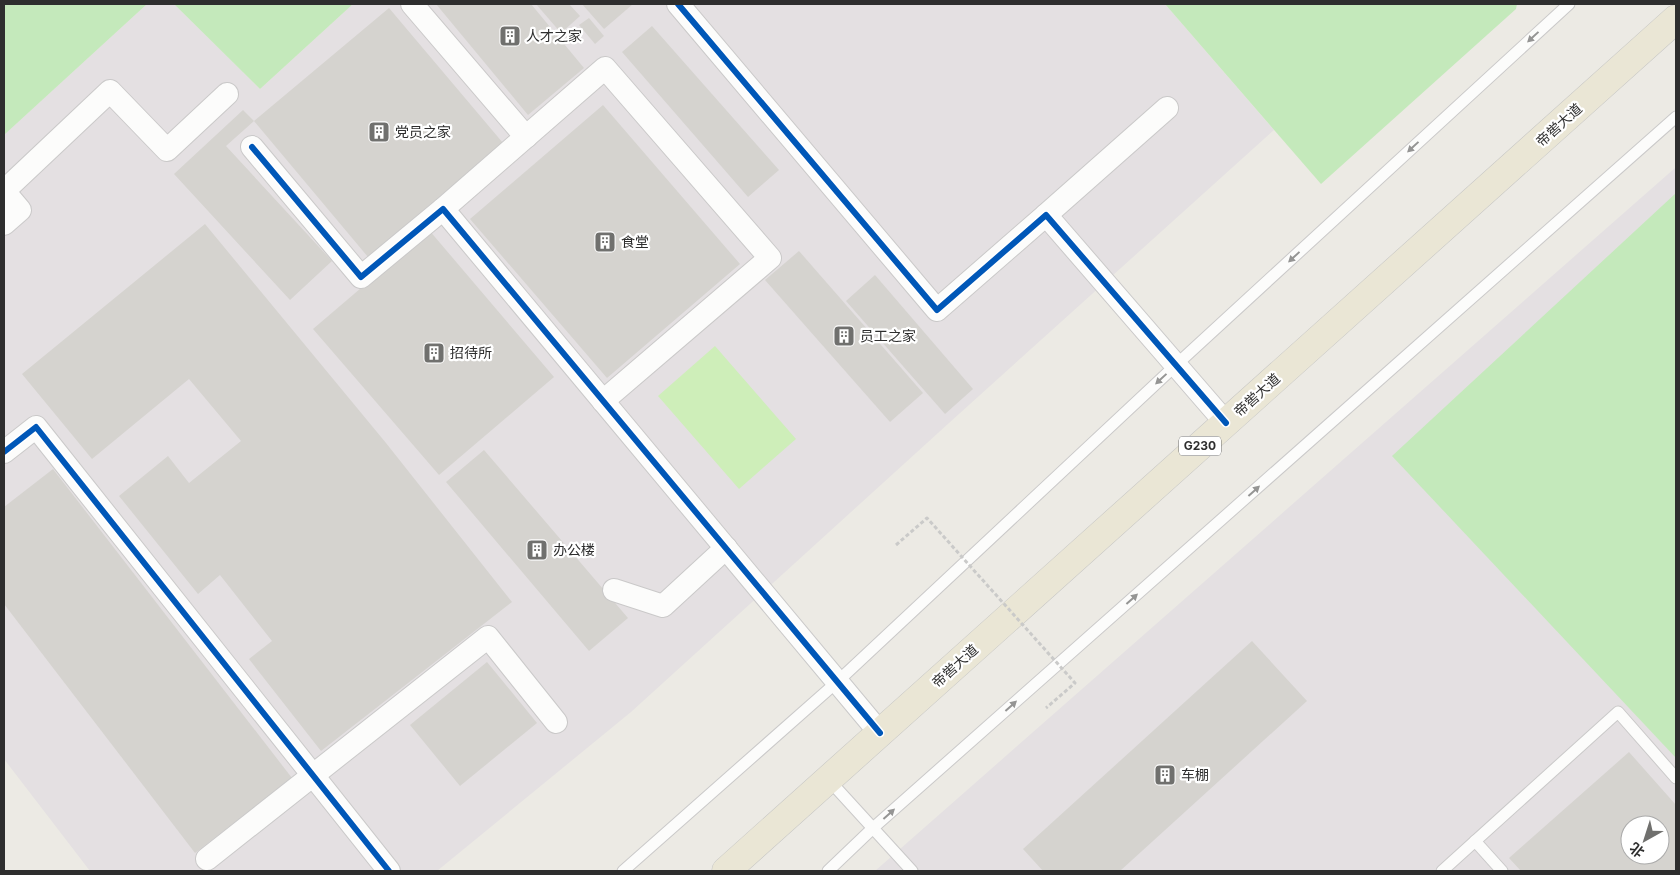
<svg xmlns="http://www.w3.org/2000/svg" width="1680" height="875" font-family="Inter,'Noto Sans SC',sans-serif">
<rect width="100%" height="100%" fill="#eceae4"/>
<g fill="#e4e0e2" fill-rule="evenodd">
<polygon points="147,4 174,4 260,89 353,4 1165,4 1274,130 949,423 631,712 437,871 90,871 4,759 4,135"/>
<path d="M 1675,168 L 1676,871 L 875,871 ZM 1630,825 L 1660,825 L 1660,855 L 1630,855 Z"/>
</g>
<g fill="#c4e9bb">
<polygon points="4,4 147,4 4,135"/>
<polygon points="174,4 353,4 260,89"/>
<polygon points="1165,4 1517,4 1516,9 1321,184"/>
<polygon points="1676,193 1676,758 1392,456"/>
</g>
<polygon fill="#ceeeb9" points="715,346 796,439 739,489 658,396"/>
<g fill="#d5d3cf" fill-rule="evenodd">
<polygon points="436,4 531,4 584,68 528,115"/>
<polygon points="536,4 569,4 580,16 561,33"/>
<polygon points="582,4 633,4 604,29"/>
<polygon points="389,8 503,143 368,257 254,121 226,146 332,261 290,300 174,174 243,110 254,121"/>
<polygon points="589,18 604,36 595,44 579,25"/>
<polygon points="652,26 779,170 748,197 622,52"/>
<polygon points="603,105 740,264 607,378 470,219"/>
<polygon points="205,224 386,443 512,602 321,751 249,659 272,641 220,575 198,594 119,496 168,456 189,483 241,441 189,379 92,459 22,374"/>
<polygon points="429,230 554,377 439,475 313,329"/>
<polygon points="799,251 923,393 890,422 765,280"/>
<polygon points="875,275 973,389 945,414 846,301"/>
<polygon points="484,450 628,618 589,651 446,482"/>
<polygon points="53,469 292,778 195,853 4,604 4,507"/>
<polygon points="1252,641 1307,701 1120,871 1043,871 1023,849"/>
<polygon points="487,662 537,723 460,786 410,725"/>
<path d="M 1629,752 L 1676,805 L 1676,871 L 1521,871 L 1509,858 ZM 1630,825 L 1660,825 L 1660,855 L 1630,855 Z"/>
</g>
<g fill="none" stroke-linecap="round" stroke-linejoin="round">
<g stroke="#cac9c9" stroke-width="13">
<g id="service">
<polyline points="828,779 912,871"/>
<polyline points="1475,841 1502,871"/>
<polyline points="623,871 837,682 1176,365 1569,4"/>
<polyline points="828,871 873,828 1676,117"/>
<polyline points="1442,871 1618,712 1676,778"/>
</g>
</g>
<g stroke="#cac9c9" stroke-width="24">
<g id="minor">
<polyline points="412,4 526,137"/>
<polyline points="678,4 937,310 1046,215 1226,423"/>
<polyline points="252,147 361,277 443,209 880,733"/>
<polyline points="4,191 110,91 167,150 227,94"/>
<polyline points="4,191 20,210 4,224"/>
<polyline points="443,209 605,68 770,258 603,401"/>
<polyline points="1046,215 1167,108"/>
<polyline points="4,452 36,427 389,871"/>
<polyline points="614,590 663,606 726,548"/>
<polyline points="207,859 488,637 556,722"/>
</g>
</g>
<g stroke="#c6c6c4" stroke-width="29">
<polyline id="trunk" points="726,871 1676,19"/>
</g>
<use href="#service" stroke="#fcfcfb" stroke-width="11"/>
<use href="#minor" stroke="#fcfcfb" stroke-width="22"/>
<use href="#trunk" stroke="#eae6d5" stroke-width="28"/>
<polyline stroke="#cacac9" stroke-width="3" stroke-dasharray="4 2.5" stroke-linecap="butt" points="896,545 927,518 1075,683 1046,708"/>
<g stroke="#fff" stroke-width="9">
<g id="cycleway">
<polyline points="678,4 937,310 1046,215 1226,423"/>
<polyline points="252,147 361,277 443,209 880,733"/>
<polyline points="4,452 36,427 389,871"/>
</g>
</g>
<use href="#cycleway" stroke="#0057b8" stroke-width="6"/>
</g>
<defs><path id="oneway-solid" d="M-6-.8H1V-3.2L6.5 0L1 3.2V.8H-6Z" transform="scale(1.25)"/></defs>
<g fill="#959594">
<use href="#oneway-solid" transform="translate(1533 37) rotate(137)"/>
<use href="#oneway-solid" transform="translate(1413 147) rotate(137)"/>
<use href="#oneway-solid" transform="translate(1294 257) rotate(137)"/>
<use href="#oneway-solid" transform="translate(1161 379) rotate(137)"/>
<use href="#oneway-solid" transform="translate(1254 491) rotate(-42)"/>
<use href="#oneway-solid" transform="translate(1132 599) rotate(-42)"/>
<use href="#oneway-solid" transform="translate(1011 706) rotate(-42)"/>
<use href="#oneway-solid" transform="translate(889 814) rotate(-42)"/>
</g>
<defs>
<g id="building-square" transform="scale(1.125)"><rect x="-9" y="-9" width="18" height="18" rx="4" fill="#70706e" stroke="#fff"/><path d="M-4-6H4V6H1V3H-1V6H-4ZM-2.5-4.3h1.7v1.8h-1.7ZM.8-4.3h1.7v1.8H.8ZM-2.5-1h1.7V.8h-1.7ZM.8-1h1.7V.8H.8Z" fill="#fff"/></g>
</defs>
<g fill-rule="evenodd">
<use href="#building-square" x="510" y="36"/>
<use href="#building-square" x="379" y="132"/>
<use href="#building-square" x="605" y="242"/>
<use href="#building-square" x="844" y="336"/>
<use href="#building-square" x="434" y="353"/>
<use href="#building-square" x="537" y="550"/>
<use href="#building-square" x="1165" y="775"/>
</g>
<g text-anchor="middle" stroke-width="4.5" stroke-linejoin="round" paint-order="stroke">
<rect fill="#fff" stroke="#6d6d6d" stroke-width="1" x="1179" y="436.5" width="42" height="19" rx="4"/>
<g font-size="12" font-weight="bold" fill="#2e2e2e">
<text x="1200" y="450">G230</text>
</g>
<g font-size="14" fill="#2e2e2e" stroke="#fff" text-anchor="start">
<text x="526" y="41">人才之家</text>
<text x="395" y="137">党员之家</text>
<text x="621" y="247">食堂</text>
<text x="860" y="341">员工之家</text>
<text x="450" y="358">招待所</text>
<text x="553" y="555">办公楼</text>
<text x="1181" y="780">车棚</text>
</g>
<g font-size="14" fill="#2e2e2e" stroke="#fff">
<text transform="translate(1559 125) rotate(-42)" y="5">帝喾大道</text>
<text transform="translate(1257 395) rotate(-42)" y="5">帝喾大道</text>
<text transform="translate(955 666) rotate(-42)" y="5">帝喾大道</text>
</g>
</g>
<rect width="1680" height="875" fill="none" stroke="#2e2e2e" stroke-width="10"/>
<g transform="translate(1645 840) rotate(219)"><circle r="24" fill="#ffffff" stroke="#ababab"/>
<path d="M0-4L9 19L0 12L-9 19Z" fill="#70706e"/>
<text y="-8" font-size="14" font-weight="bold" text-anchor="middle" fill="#2e2e2e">北</text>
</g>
</svg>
